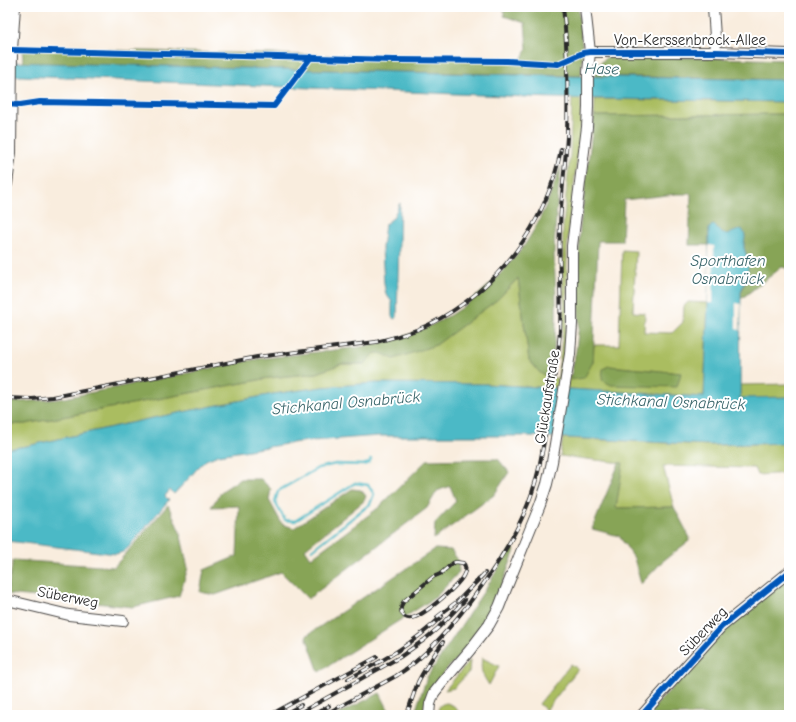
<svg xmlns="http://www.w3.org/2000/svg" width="796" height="722" font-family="'Comic Neue',sans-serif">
<rect width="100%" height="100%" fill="#fff"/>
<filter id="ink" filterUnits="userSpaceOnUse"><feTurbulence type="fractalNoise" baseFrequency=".025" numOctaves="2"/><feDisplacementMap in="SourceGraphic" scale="8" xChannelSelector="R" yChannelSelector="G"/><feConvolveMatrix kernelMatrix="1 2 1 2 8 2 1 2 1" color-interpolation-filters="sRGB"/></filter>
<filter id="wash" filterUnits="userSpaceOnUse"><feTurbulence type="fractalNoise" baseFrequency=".012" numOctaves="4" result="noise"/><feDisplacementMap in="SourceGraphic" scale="16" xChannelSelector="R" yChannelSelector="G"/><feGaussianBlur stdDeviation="0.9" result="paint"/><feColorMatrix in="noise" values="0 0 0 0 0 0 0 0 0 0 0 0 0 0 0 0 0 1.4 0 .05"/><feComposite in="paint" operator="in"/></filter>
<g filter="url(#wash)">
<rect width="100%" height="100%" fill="#f9edde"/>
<g fill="#aabd61" stroke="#6a7446" fill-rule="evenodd">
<path d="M 572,98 L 581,98 L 581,126 L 569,226 L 567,251 L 567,323 L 562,379 L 593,363 L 594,345 L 619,345 L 622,250 L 636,251 L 633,312 L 645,313 L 644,332 L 672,333 L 683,322 L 684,306 L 688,302 L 708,303 L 704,397 L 485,384 L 376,383 L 322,387 L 273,394 L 148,419 L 27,446 L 7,449 L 7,424 L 25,424 L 269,378 L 317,373 L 341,364 L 364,364 L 372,354 L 377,353 L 436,345 L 498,299 L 518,278 L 529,360 L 550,378 L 558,378 L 563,323 L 564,302 L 562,276 L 563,226 L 570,153 ZM 609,366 L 680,373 L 603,369 Z"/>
<polygon points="595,99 789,102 789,114 594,116"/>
<polygon points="789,384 789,397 740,399 740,385"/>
<polygon points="563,438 711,445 789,443 789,473 757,475 754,468 663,466 674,507 616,508 622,463 560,456"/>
<path d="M 482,658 L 499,666 L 489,685 C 482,674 480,671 482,658 Z"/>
<polygon points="470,660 469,672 454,688 445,690"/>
<polygon points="571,664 578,669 546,710 539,704"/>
<path d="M 447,703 L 454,706 L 461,715 L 438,715 C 438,707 439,704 447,703 Z"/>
</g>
<g fill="#87a457" stroke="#596841">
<polygon points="504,7 578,7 583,53 581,76 23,63 22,48 521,60 527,48 525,23 504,16"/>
<polygon points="607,57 716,58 789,60 789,80 595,76 595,67"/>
<path d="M 779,114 L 789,114 L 789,269 L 782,267 L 741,299 L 741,292 L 746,281 L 748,259 L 744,248 L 745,234 L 737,231 C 724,237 722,232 709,229 L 709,245 L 689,245 L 691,194 L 676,194 L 624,200 L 622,241 L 598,241 L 593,362 L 584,378 L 570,380 L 576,350 L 579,324 L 578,276 L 580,227 L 594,116 Z"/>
<path d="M 561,166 C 558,194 555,223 554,252 C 554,268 556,284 556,301 C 557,327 554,352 550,378 L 540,373 L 529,360 L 518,278 L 498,299 L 436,345 L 394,359 C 377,352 377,348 365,364 L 341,364 L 317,373 L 269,378 L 25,424 L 7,424 L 7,402 L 16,402 L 59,399 L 257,359 L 360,347 C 420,337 468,312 508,265 C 516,256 523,248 529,238 C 543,216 552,190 561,166 Z"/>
<polygon points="609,366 681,373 677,387 611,385 602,380 603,369"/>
<polygon points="472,459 498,459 509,472 494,495 434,539 435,523 456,501 450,486 437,491 427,508 308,599 281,572 215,595 200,592 204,570 237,556 239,506 211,507 222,491 240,479 261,479 271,489 269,500 282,524 294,528 352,489 361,490 366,496 364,501 305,549 311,558 378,508 427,460"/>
<polygon points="619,463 623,463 616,508 674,507 690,538 689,541 663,561 641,584 634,558 619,536 592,529"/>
<polygon points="168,505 180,532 188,568 179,596 133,607 7,594 13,560 114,567"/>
<path d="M 511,548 L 515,550 C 509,566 503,583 496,599 C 493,607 490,616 485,624 C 475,640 462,653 449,667 C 438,680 423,696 424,715 L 414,715 L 427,677 L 484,591 Z"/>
<polygon points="435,549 451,550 458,560 459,572 436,597 319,672 306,636"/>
<polygon points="789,577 789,715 647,715 725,630 738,618"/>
<polygon points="380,693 389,711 407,715 336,715"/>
</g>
<g fill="#4cb9c6" stroke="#3c7278">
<polygon points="7,62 557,76 789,80 789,102 553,98 21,76 7,77"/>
<polygon points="400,203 397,317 394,319 392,317 392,302 386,294 384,284 382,248 385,224 393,218"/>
<path d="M 712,225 L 716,226 C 722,240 731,232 742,229 C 748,238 743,239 744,248 C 745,252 747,256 748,260 C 749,272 745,281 741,292 L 740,398 L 789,397 L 789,443 L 711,445 L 528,436 L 379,436 L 299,442 L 218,455 L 206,460 L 196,470 L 189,478 L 174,494 L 170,490 L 165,496 L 169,500 L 128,548 L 123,552 L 116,554 L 7,541 L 7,449 L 27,446 L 148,419 L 273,394 L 322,387 L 376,383 L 485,384 L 704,397 L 708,303 L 709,229 Z"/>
</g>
<g fill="#f9edde">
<polygon points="709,245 714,246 713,303 708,303"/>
<polygon points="736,303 741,304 740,330 736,329"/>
</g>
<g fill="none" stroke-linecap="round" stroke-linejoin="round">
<polyline stroke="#4cb9c6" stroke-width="2.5" points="312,550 370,504 374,494 368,485 355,483 295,521 285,520 275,502 278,491 318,468 336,464 363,465 369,463 371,459"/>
</g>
</g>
<g filter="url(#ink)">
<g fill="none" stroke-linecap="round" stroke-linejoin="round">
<g stroke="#4a4846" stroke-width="12">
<g id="minor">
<polyline points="713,7 716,52"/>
<polyline points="590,52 716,52 789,54"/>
<polyline points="7,184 11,153 12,50 15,7"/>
<polyline points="7,600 69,615 123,621"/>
<polyline points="429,715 430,704 434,693 442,683 470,650 489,625 499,607 506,589 540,505 547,484 552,462 570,354 572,324 572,246 587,127 588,107 588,72 590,52 585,7"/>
<polyline points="642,715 721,627 789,572"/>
</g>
</g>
<use href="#minor" stroke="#fff" stroke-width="10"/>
<g stroke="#2b2b2b" stroke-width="4">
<g id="rail">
<path d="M 7,398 L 32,399 L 53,397 L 257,357 L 376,342 C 393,338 411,333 428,325 C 497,291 547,224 561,149"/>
<path d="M 456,562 L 463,563 C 466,566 466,570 464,574 C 460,585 426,613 415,617 C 403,622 397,610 404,601 L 433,577 L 440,574 L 453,563 Z"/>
<polyline points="457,602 485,573"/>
<polyline points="437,617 459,600"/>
<path d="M 348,679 C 384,660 413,644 442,616"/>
<polyline points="270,715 377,657"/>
<polyline points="283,715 301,705"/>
<polyline points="296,715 400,657 424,640 438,628 465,600"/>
<polyline points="313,715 329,706"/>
<path d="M 324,715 L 396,676 C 426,657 448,630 470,602 C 499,564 527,519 538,472 C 543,451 546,429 549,408 C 554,381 559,355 560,329 C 562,295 558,261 560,227 C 561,197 565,167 567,137 C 568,94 568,50 563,7"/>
<path d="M 407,715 C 410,704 414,693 418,682 C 425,668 434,655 443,642"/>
</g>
</g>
<use href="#rail" stroke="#fff" stroke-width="2.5" stroke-dasharray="8" stroke-linecap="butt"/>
<g stroke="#fff" stroke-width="8">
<g id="cycleway">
<polyline points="12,50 394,60 507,61 558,64 583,53 590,52 716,52 789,54"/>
<polyline points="7,104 20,105 40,102 274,106 311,57"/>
<polyline points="642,715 721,627 789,572"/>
</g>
</g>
<use href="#cycleway" stroke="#0057b8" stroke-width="6"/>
</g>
</g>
<g text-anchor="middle" stroke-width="4" stroke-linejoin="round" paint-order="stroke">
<g font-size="15" fill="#2b2b2b" stroke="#fff">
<text x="690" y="45">Von-Kerssenbrock-Allee</text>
<text transform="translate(547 397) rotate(-81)" y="5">Glückaufstraße</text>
<text transform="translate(68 597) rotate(11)" y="5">Süberweg</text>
<text transform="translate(703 631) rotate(-46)" y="5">Süberweg</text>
</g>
<g font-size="16" font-style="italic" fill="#386469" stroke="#fff">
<text transform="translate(602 68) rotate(2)" y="6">Hase</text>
<text x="728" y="266">Sporthafen<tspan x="728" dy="18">Osnabrück</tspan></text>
<text transform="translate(671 401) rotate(2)" y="6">Stichkanal Osnabrück</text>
<text transform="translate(346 402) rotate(-5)" y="6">Stichkanal Osnabrück</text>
</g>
</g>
<rect width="796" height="722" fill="none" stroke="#fff" stroke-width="24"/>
</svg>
